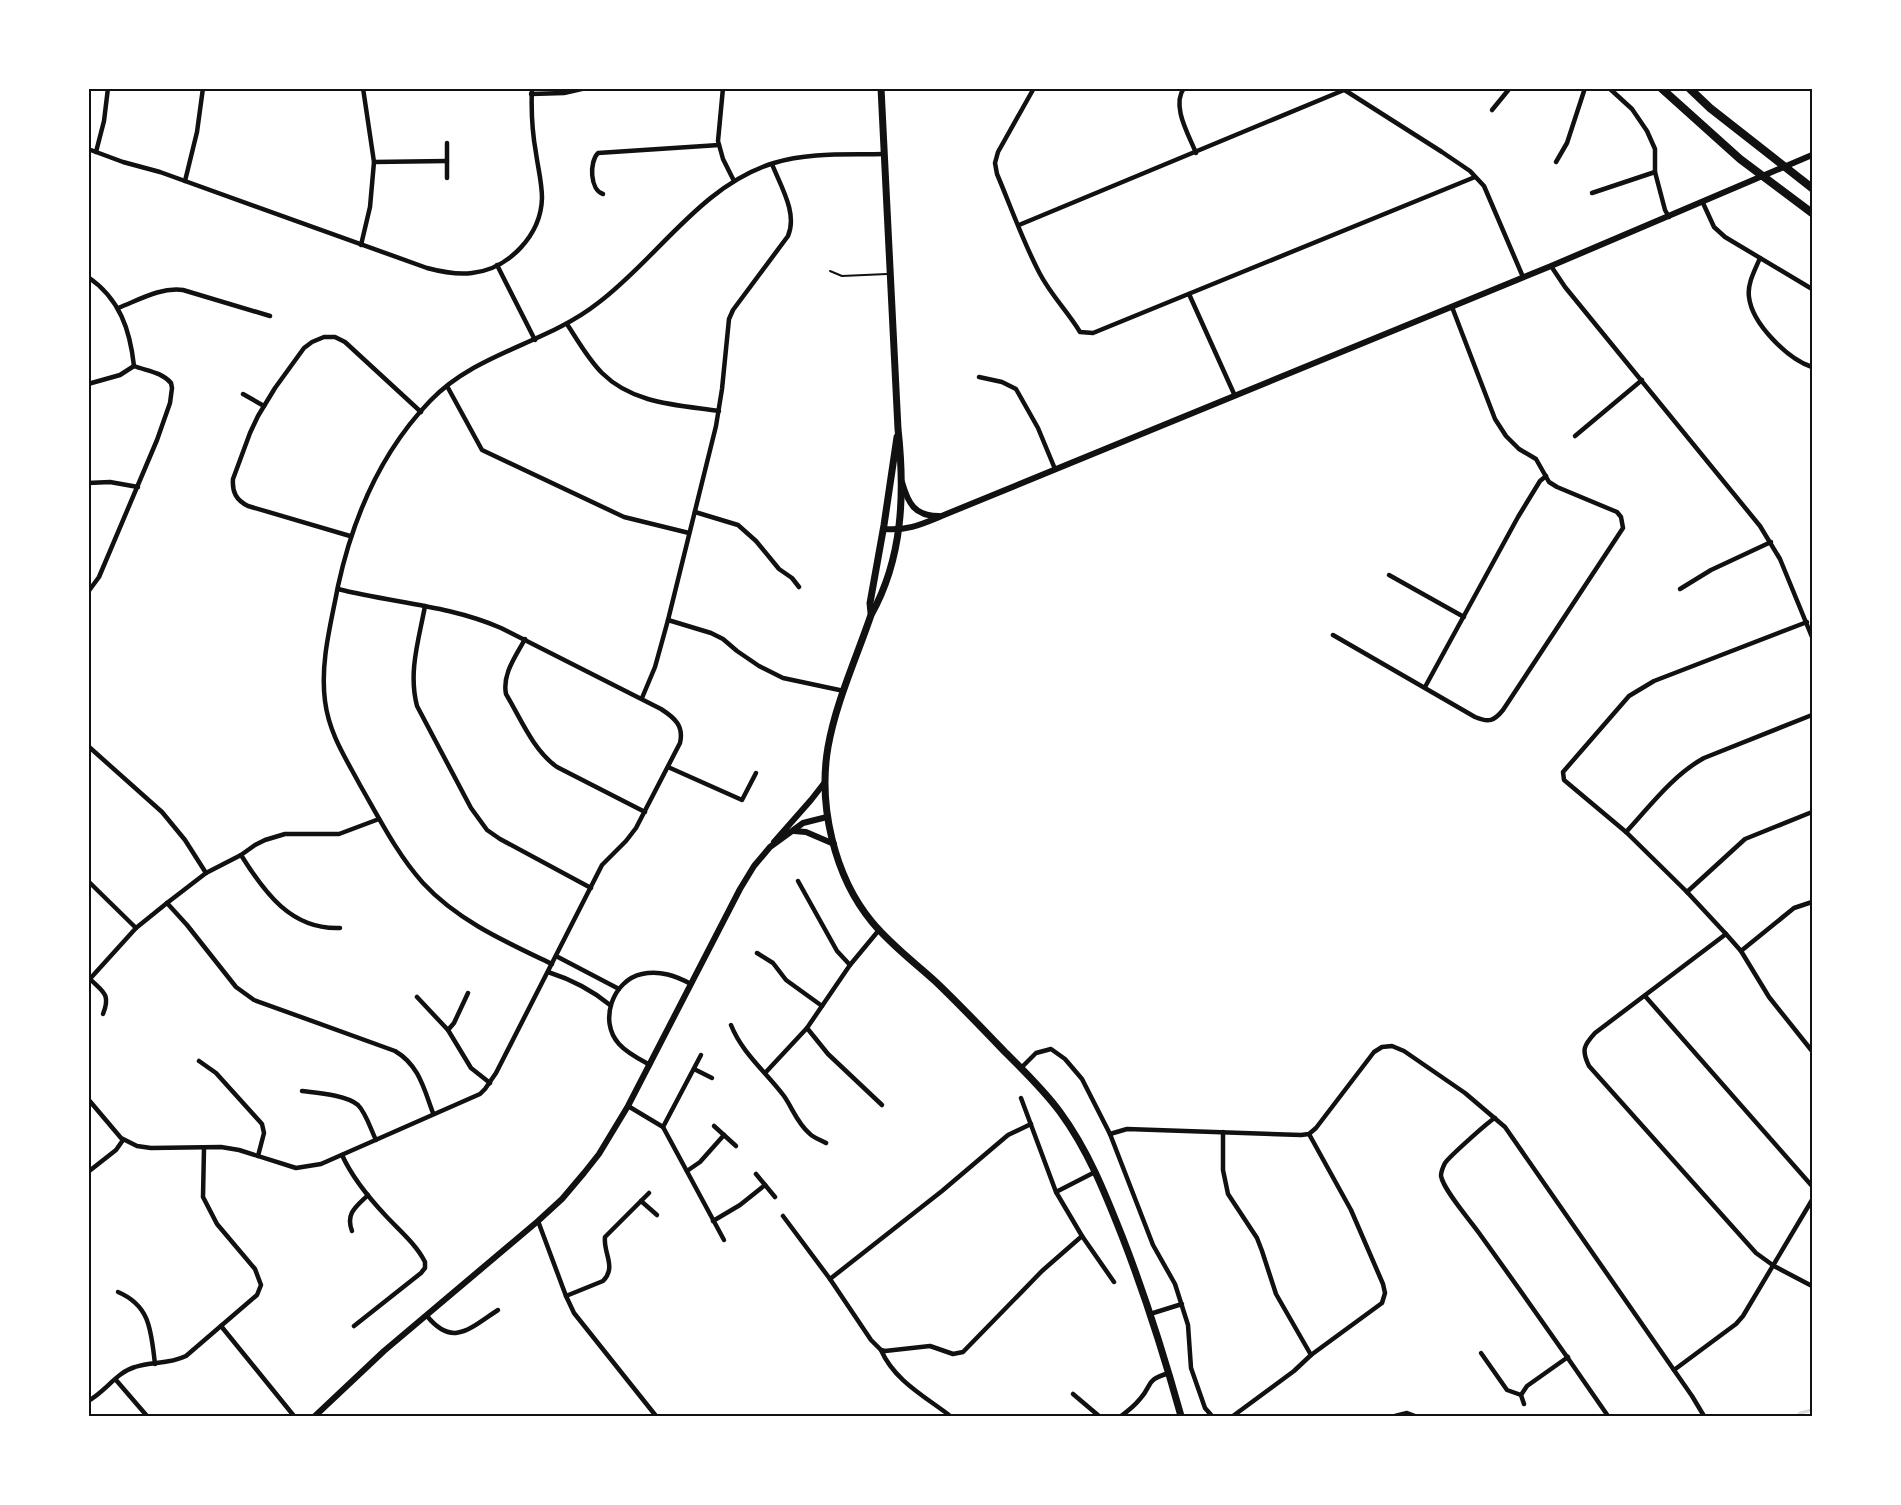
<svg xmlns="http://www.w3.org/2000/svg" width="1901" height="1505" font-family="'Roboto Condensed',sans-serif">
<rect width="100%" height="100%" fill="#fff"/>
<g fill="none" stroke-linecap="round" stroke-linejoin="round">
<polyline stroke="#d9d9d9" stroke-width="3" points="1797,1416 1800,1413 1812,1410"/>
<polyline stroke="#111" stroke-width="2" points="830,271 842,276 887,274"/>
<g stroke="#111" stroke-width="4.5">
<polyline points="723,88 718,141 723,159 734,181"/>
<path d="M 1034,88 L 998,152 L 995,163 L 997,174 C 1011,207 1023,242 1040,274 C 1051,295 1068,312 1080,332 L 1093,333 L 1475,177"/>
<path d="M 1184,88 C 1171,106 1189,135 1196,153"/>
<polyline points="1609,88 1632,109 1647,131 1655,149 1655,172 1665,210 1669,217"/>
<polyline points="1343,89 1442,152 1470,171 1484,186 1523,277"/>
<polyline points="531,94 564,93 586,88"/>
<polyline points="1492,110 1510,88"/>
<polyline points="447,143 447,178"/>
<path d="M 88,149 L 123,162 L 160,172 L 427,268 C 442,272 457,275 472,273 C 509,269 541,235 542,198 C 542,183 538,168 536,153 C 532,131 531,110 532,88"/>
<polyline points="96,152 104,121 108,88"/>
<polyline points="374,162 447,161"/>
<polyline points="1556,162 1567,143 1585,88"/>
<polyline points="185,181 197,132 203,88"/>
<polyline points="1592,193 1655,172"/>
<path d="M 603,194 C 590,190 589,162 598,153 L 719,145"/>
<polyline points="1703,203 1714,227 1725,237 1812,289"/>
<polyline points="1019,225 1344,90"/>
<polyline points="361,245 370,207 374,162 363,88"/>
<path d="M 1760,258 C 1755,270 1747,284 1749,297 C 1752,324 1788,359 1812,367"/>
<polyline points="497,265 535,340"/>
<polyline points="1551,266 1565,287 1760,526 1780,559 1812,637"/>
<path d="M 88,277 C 120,299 130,330 134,366"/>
<polyline points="1189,294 1235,396"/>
<path d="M 118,308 C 139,300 160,287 183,290 L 270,316"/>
<path d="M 567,324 C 578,341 588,359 602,373 C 633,404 678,405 719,411"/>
<polyline points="979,377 1002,382 1016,389 1038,428 1055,469"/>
<polyline points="88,384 120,375 134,366"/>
<polyline points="447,386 482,450 624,517 689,533"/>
<polyline points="243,394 264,406"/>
<polyline points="1575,436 1642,380"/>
<polyline points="88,483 110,482 138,487"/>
<polyline points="695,512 738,525 756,541 779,569 792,578 799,587"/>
<path d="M 350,536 L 248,506 C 236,500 232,492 233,479 L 250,433 L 258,416 L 275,388 L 304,348 L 312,342 L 324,337 L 335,337 L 345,342 L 421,412"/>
<polyline points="1389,575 1464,617"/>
<polyline points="1680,589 1711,570 1771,542"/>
<path d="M 88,592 L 99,577 L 157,440 L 170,403 L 172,388 L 171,383 C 162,372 147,371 134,366"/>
<path d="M 425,606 C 419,639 408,672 417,706 L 471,808 L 487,830 L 500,839 L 591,888"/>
<polyline points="668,620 711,633 723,639 737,651 759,666 783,678 844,691"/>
<polyline points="1807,622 1654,681 1629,696 1563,772 1564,780 1626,832 1687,892 1726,934 1741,951 1769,997 1812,1051"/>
<path d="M 1333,635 L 1475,717 C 1489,723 1494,721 1503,710 L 1623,528 L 1621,517 L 1617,512 L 1557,487 L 1549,482 L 1536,459 L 1519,449 L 1506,436 L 1495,419 L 1452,307"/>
<path d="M 525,639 C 516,656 502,674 506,694 C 521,719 533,750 557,767 L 645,812"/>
<polyline points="1425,687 1518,517 1540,481 1546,476"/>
<path d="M 642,698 L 655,667 L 668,620 L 716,426 L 722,389 L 729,319 L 733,310 L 788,236 C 798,213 780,185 772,164"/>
<polyline points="88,746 162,812 185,840 206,873"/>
<polyline points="668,767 742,800 756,773"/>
<path d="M 1626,832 C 1650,806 1673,775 1704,758 L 1812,715"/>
<path d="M 241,855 C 264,892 291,930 340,928"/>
<polyline points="88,881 136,928"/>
<polyline points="798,881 837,951 850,965"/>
<polyline points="1687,892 1745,839 1812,812"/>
<path d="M 167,903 L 187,925 L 236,987 L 254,1000 L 395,1051 C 419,1065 424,1089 433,1113"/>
<path d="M 1726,934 L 1595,1033 C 1584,1045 1581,1050 1589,1066 L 1756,1253 L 1774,1266 L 1812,1286"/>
<polyline points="1741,951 1794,908 1812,902"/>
<polyline points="757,953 773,963 786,980 822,1006"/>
<polyline points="556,956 619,989"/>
<path d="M 552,964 C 506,942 458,921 423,883 C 397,854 379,818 360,785 C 345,757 329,733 325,701 C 320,662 331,624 338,586 C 353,517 380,453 430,401 C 477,352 546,344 598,303 C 657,259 701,185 774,163 C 809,152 848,155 884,154"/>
<path d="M 548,972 C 570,979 593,991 610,1005"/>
<path d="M 90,979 C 103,992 111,994 103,1014"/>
<polyline points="88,981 136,928 167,903 206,873 241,855 255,845 265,840 285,834 339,834 379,819"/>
<polyline points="1645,996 1812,1186"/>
<polyline points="417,997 448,1030 471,1068 490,1083"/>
<path d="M 731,1025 C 742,1053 766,1072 784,1096 C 793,1109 797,1123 810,1134 C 814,1138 821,1140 826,1143"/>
<polyline points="807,1028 828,1054 882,1105"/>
<polyline points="448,1030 454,1023 468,993"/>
<polyline points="199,1061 216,1073 262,1124 264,1133 258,1156"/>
<path d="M 650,1065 C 639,1059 627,1053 619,1044 C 598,1021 613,980 642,974 C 660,970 676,976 691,984"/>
<polyline points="1021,1068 1036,1053 1051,1049 1065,1059 1082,1079 1110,1134 1153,1245 1175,1284 1188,1325 1191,1368 1205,1408 1212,1416"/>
<polyline points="694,1069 712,1078"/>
<polyline points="766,1072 807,1028 850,965 879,930"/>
<path d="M 302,1091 C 318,1093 346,1095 358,1105 C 366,1113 371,1130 376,1140"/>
<polyline points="1021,1098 1056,1192 1082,1236 1114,1282"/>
<path d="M 88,1099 L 121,1138 L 137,1146 L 151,1148 L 221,1147 L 239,1150 L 296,1168 L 321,1164 L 480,1094 L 485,1089 L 496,1073 L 602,865 L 626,841 L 636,828 L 680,743 C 684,726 675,718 661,709 L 501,628 C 448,605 393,603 338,589"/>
<polyline points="628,1106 663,1127 724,1240"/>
<path d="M 1495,1118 C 1489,1121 1449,1157 1445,1163 C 1443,1167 1441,1172 1441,1176 C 1444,1191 1470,1220 1479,1233 C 1523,1294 1566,1355 1608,1416"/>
<polyline points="714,1126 736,1146"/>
<polyline points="663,1127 701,1055"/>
<polyline points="1223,1132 1223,1170 1228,1194 1257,1238 1262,1251 1276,1294 1311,1355"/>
<polyline points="1110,1134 1127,1129 1301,1135 1309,1134 1316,1128 1374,1052 1382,1047 1392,1046 1404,1051 1465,1093 1505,1127 1692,1396 1704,1416"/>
<path d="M 342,1155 C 352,1177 369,1198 386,1216 C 399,1230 416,1244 425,1262 L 425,1268 L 421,1273 L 354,1326"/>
<polyline points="687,1171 700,1162 724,1135"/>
<polyline points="88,1172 116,1150 123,1140"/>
<polyline points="756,1174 775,1197"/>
<polyline points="1056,1192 1095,1172"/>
<polyline points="641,1201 657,1215"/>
<polyline points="783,1216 830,1279 871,1340 881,1350 885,1351 930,1346 953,1354 963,1352 1042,1271 1082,1236"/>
<polyline points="538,1221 566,1296 574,1313 656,1416"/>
<polyline points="713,1221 740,1205 765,1185"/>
<path d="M 352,1231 C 345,1213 357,1206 368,1195"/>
<polyline points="830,1279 942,1191 1008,1135 1031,1124"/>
<path d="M 118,1292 C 151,1306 151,1332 155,1364"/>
<path d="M 566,1296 L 603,1281 C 617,1267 603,1253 605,1237 L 649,1193"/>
<polyline points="1150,1314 1182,1304"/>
<path d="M 427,1316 C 453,1348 470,1328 498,1310"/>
<polyline points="221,1326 294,1416"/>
<path d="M 881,1350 C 894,1380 924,1396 949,1415"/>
<polyline points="1481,1353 1507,1390 1521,1395"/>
<polyline points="1674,1370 1736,1324 1743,1316 1812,1200"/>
<polyline points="116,1380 147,1416"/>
<polyline points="1073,1394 1099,1416"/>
<path d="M 88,1401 C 105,1392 117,1372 135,1367 C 152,1361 167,1365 186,1356 L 257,1295 L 261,1285 L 255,1269 L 217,1224 L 203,1197 L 204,1148"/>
<polyline points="1524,1404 1521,1395 1527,1386 1568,1357"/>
<path d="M 1121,1416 C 1128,1411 1135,1405 1140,1399 C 1154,1383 1144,1381 1169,1373"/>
<polyline points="1233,1416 1294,1371 1311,1355 1382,1303 1385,1293 1383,1284 1351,1210 1309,1134"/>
<polyline points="1395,1416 1407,1413 1415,1416"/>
</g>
<g stroke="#111" stroke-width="6">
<path d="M 902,482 C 908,503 914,516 939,516"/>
<path d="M 884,529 C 908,531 922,524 944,515 L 1551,266 L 1812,155"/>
<polyline points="794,831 806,832 834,844"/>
<polyline points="774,842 811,800 825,782"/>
<polyline points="315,1416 384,1351 538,1221 562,1199 584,1173 599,1154 628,1106 740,889 754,866 770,847 803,823 827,817"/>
</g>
<g stroke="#111" stroke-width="7">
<path d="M 881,88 L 898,429 C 905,493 903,558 871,615 C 856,659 836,702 828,747 C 818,805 834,876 872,922 C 891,945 914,962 936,982 C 959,1004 982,1028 1004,1051 C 1024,1071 1044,1090 1060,1112 C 1088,1150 1105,1193 1122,1236 C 1145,1295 1164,1355 1181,1416"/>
<polyline points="871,613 870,603 884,525 897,437"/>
</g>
<g stroke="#111" stroke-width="8">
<polyline points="1661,88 1740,159 1812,213"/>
<polyline points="1689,88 1710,108 1812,188"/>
</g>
</g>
<rect width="1901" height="1505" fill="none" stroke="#ffffff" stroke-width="180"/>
<rect x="90" y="90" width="1721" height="1325" fill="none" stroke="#111" stroke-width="2"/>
</svg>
